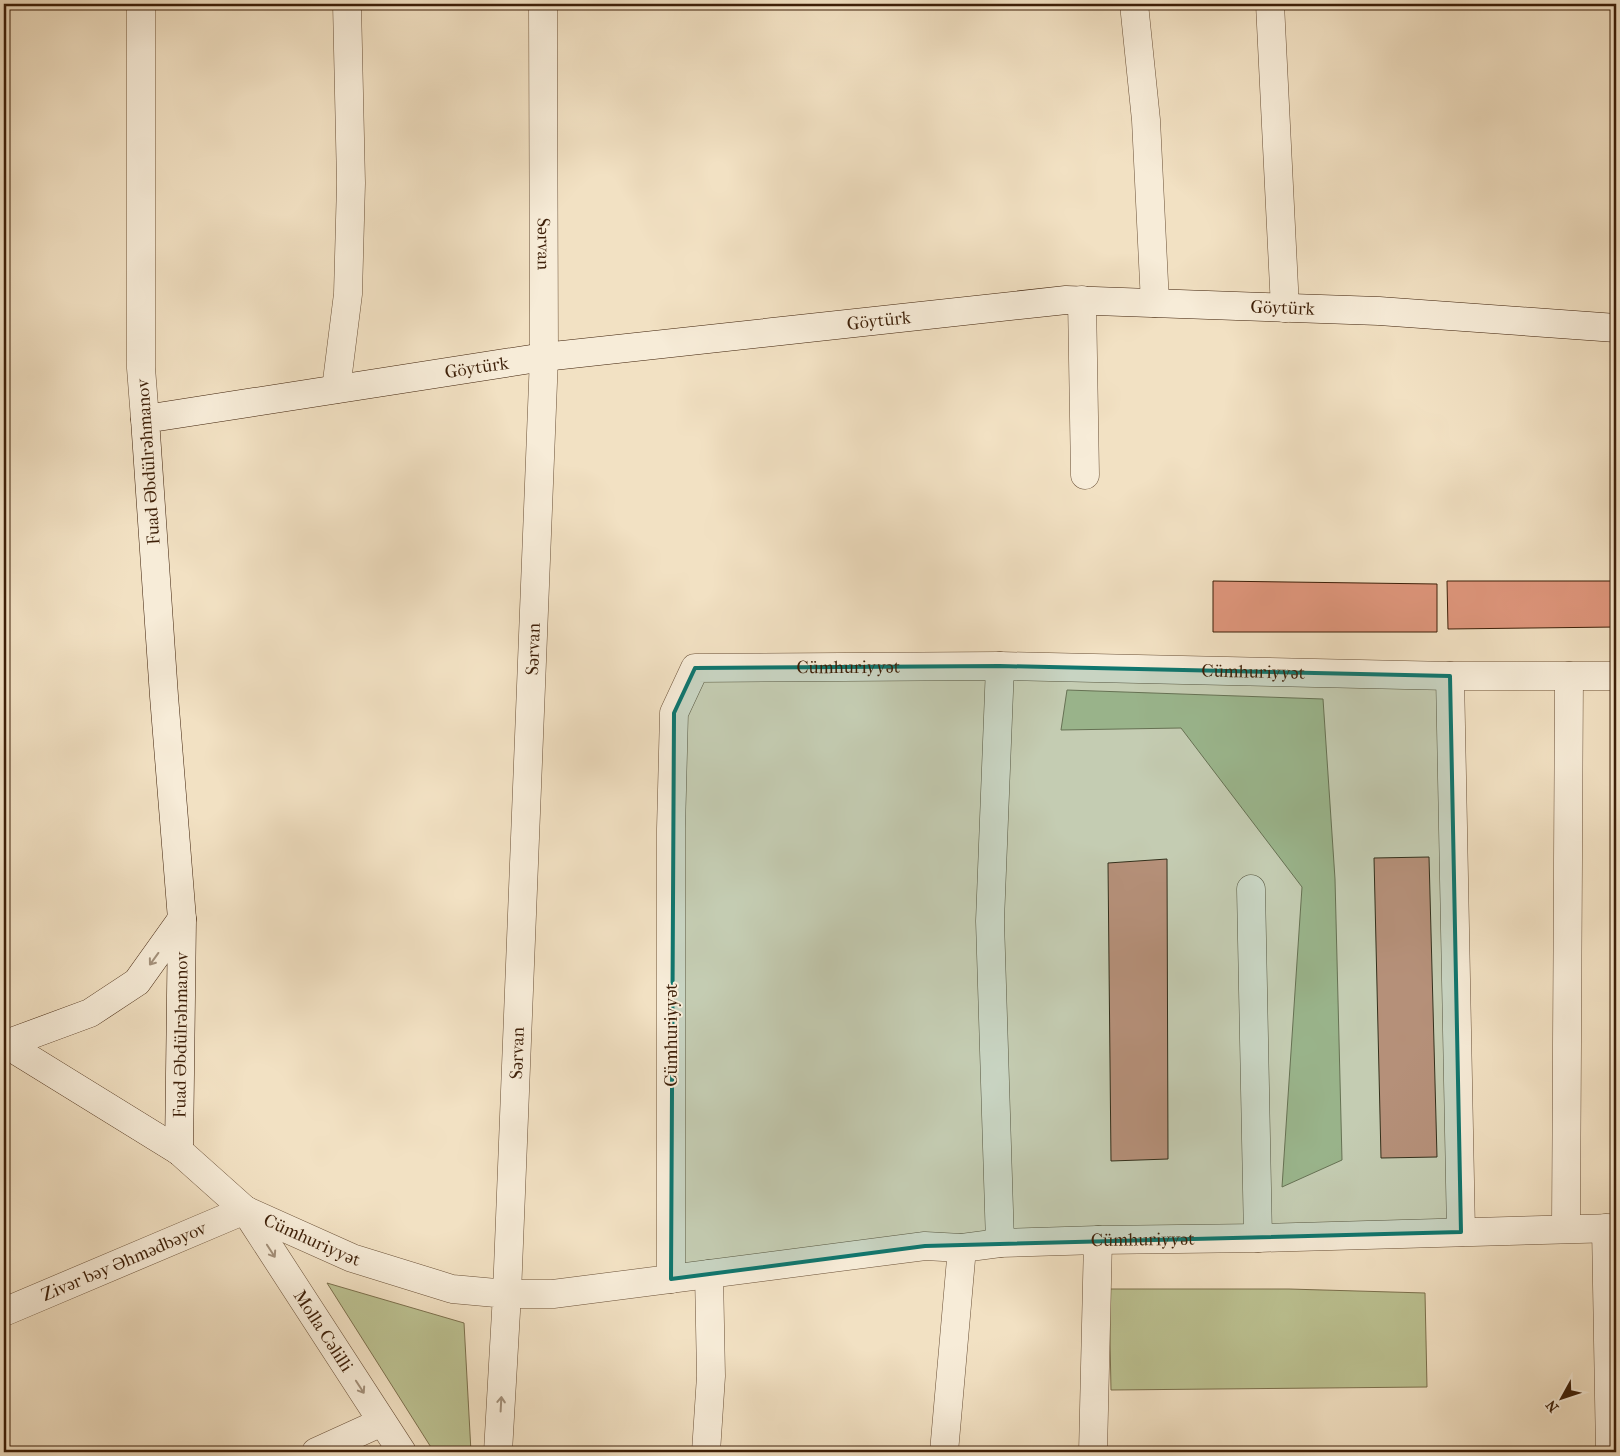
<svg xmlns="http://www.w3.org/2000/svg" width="1620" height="1456" font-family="'IM FELL French Canon',serif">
<rect width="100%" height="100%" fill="#f2e1c3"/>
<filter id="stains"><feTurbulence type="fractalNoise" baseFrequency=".004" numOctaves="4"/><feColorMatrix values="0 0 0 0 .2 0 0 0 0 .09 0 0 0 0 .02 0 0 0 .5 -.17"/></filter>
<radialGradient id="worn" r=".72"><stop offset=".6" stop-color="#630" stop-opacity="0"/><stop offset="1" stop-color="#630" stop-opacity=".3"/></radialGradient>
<g fill="#bcc292" stroke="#7c704d">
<polygon points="1067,690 1323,699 1335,879 1342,1160 1282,1187 1302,887 1181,728 1061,730"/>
<polygon points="327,1283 464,1323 471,1452 434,1452"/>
<polygon points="1109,1289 1289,1289 1425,1293 1427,1387 1111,1390"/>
</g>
<g fill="#df967c" stroke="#3d1f08">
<polygon points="1213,581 1437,584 1437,632 1213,632"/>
<polygon points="1447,581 1616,581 1616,627 1448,629"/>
<polygon points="1429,857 1437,1157 1381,1158 1374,858"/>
<polygon points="1167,859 1168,1159 1111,1161 1108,863"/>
</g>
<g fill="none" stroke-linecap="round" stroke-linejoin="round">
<g stroke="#6a5037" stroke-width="29">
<g id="minor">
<polyline points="141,4 141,368 145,419"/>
<path id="s1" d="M 543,4 L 544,357 L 507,1294 L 553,1294 L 925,1246 L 962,1248 L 1000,1243 L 1098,1240 L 1258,1238 L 1616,1228"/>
<polyline points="1134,4 1146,120 1155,303"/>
<polyline points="1270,4 1285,308"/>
<polyline points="1082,300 1085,475"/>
<polyline points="336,389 348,294 351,183 347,4"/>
<polyline points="1000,666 990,921 1000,1243"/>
<polyline points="1450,676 1461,1232"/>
<polyline points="1251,889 1258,1238"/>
<polyline points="1566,1228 1569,676"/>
<polyline points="1606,1228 1610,1452"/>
<path id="s2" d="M 671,1279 L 671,829 L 674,713 L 695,668 L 1000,666 L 1450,676 L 1616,676"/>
<path id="s3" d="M 4,1312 L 245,1210"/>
<polyline points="316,1452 382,1422"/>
<polyline points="706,1452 711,1376 709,1274"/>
<polyline points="944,1452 962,1248"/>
<polyline points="1093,1452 1098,1240"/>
</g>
</g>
<g stroke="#6a5037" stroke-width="29">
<g id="tertiary">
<path id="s4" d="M 179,1151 L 245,1210 L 352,1258 L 452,1289 L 507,1294 L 498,1452"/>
<path id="s5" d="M 245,1210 L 402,1452"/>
</g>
</g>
<g stroke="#3d1f08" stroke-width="29">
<g id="secondary">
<polyline points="4,1043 179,1151"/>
<polyline points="6,1044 90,1013 137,982 182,919"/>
<path id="s6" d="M 179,1151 L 182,919 L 164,696 L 145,419 L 544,357 L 1066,300 L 1379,311 L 1616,328"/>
</g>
</g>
<use href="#minor" stroke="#f7ecd8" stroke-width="28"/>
<use href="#tertiary" stroke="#f7ecd8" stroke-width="28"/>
<use href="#secondary" stroke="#f7ecd8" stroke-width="28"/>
</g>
<defs><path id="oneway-shaft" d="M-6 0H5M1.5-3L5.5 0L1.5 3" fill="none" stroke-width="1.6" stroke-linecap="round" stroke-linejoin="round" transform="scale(1.25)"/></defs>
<g stroke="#a3907a">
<use href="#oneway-shaft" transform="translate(154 959) rotate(126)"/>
<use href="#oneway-shaft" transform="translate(271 1251) rotate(57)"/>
<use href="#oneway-shaft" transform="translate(360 1387) rotate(57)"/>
<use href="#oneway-shaft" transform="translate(501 1404) rotate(-87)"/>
</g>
<path fill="#0f766e" fill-opacity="0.2" stroke="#0f766e" stroke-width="4" stroke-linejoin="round" d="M 1000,666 L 1450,676 L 1461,1232 L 925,1246 L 671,1279 L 674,713 L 695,668 Z"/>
<g text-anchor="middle" stroke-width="4" stroke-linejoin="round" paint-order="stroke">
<g font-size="18" fill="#3d1f08" stroke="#f7ecd8">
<text dy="6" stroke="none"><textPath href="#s1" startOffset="240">Sərvan</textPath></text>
<text dy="6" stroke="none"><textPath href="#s6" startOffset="1879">Göytürk</textPath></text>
<text dy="6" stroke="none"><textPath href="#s6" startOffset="1474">Göytürk</textPath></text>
<text dy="6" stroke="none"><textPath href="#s6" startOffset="1069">Göytürk</textPath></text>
<text transform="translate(148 462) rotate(-94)" y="6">Fuad Əbdülrəhmanov</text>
<text transform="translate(533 649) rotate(-88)" y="6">Sərvan</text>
<text dy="6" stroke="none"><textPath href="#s2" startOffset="769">Cümhuriyyət</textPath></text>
<text dy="6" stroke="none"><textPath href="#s2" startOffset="1174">Cümhuriyyət</textPath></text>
<text dy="6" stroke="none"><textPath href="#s6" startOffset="116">Fuad Əbdülrəhmanov</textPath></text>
<text transform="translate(671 1035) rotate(-90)" y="6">Cümhuriyyət</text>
<text transform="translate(517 1053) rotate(-88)" y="6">Sərvan</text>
<text dy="6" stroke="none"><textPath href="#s4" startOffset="162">Cümhuriyyət</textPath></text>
<text dy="6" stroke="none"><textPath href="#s1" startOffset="1930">Cümhuriyyət</textPath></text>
<text dy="6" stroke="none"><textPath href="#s3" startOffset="130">Zivər bəy Əhmədbəyov</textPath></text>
<text dy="6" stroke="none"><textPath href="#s5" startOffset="144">Molla Cəlilli</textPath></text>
</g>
</g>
<rect width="1620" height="1456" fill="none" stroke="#f2e1c3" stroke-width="20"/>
<rect x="5" y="5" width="1610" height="1446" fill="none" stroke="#3d1f08" stroke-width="2.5"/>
<rect x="10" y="10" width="1600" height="1436" fill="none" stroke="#3d1f08"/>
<g transform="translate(1562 1398) rotate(230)" stroke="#f7ecd8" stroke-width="4" paint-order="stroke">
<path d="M0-4L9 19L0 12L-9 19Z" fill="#3d1f08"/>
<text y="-8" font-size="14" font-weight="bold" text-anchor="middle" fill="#3d1f08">N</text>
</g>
<rect width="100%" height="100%" filter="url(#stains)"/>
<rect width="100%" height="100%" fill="url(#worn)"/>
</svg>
